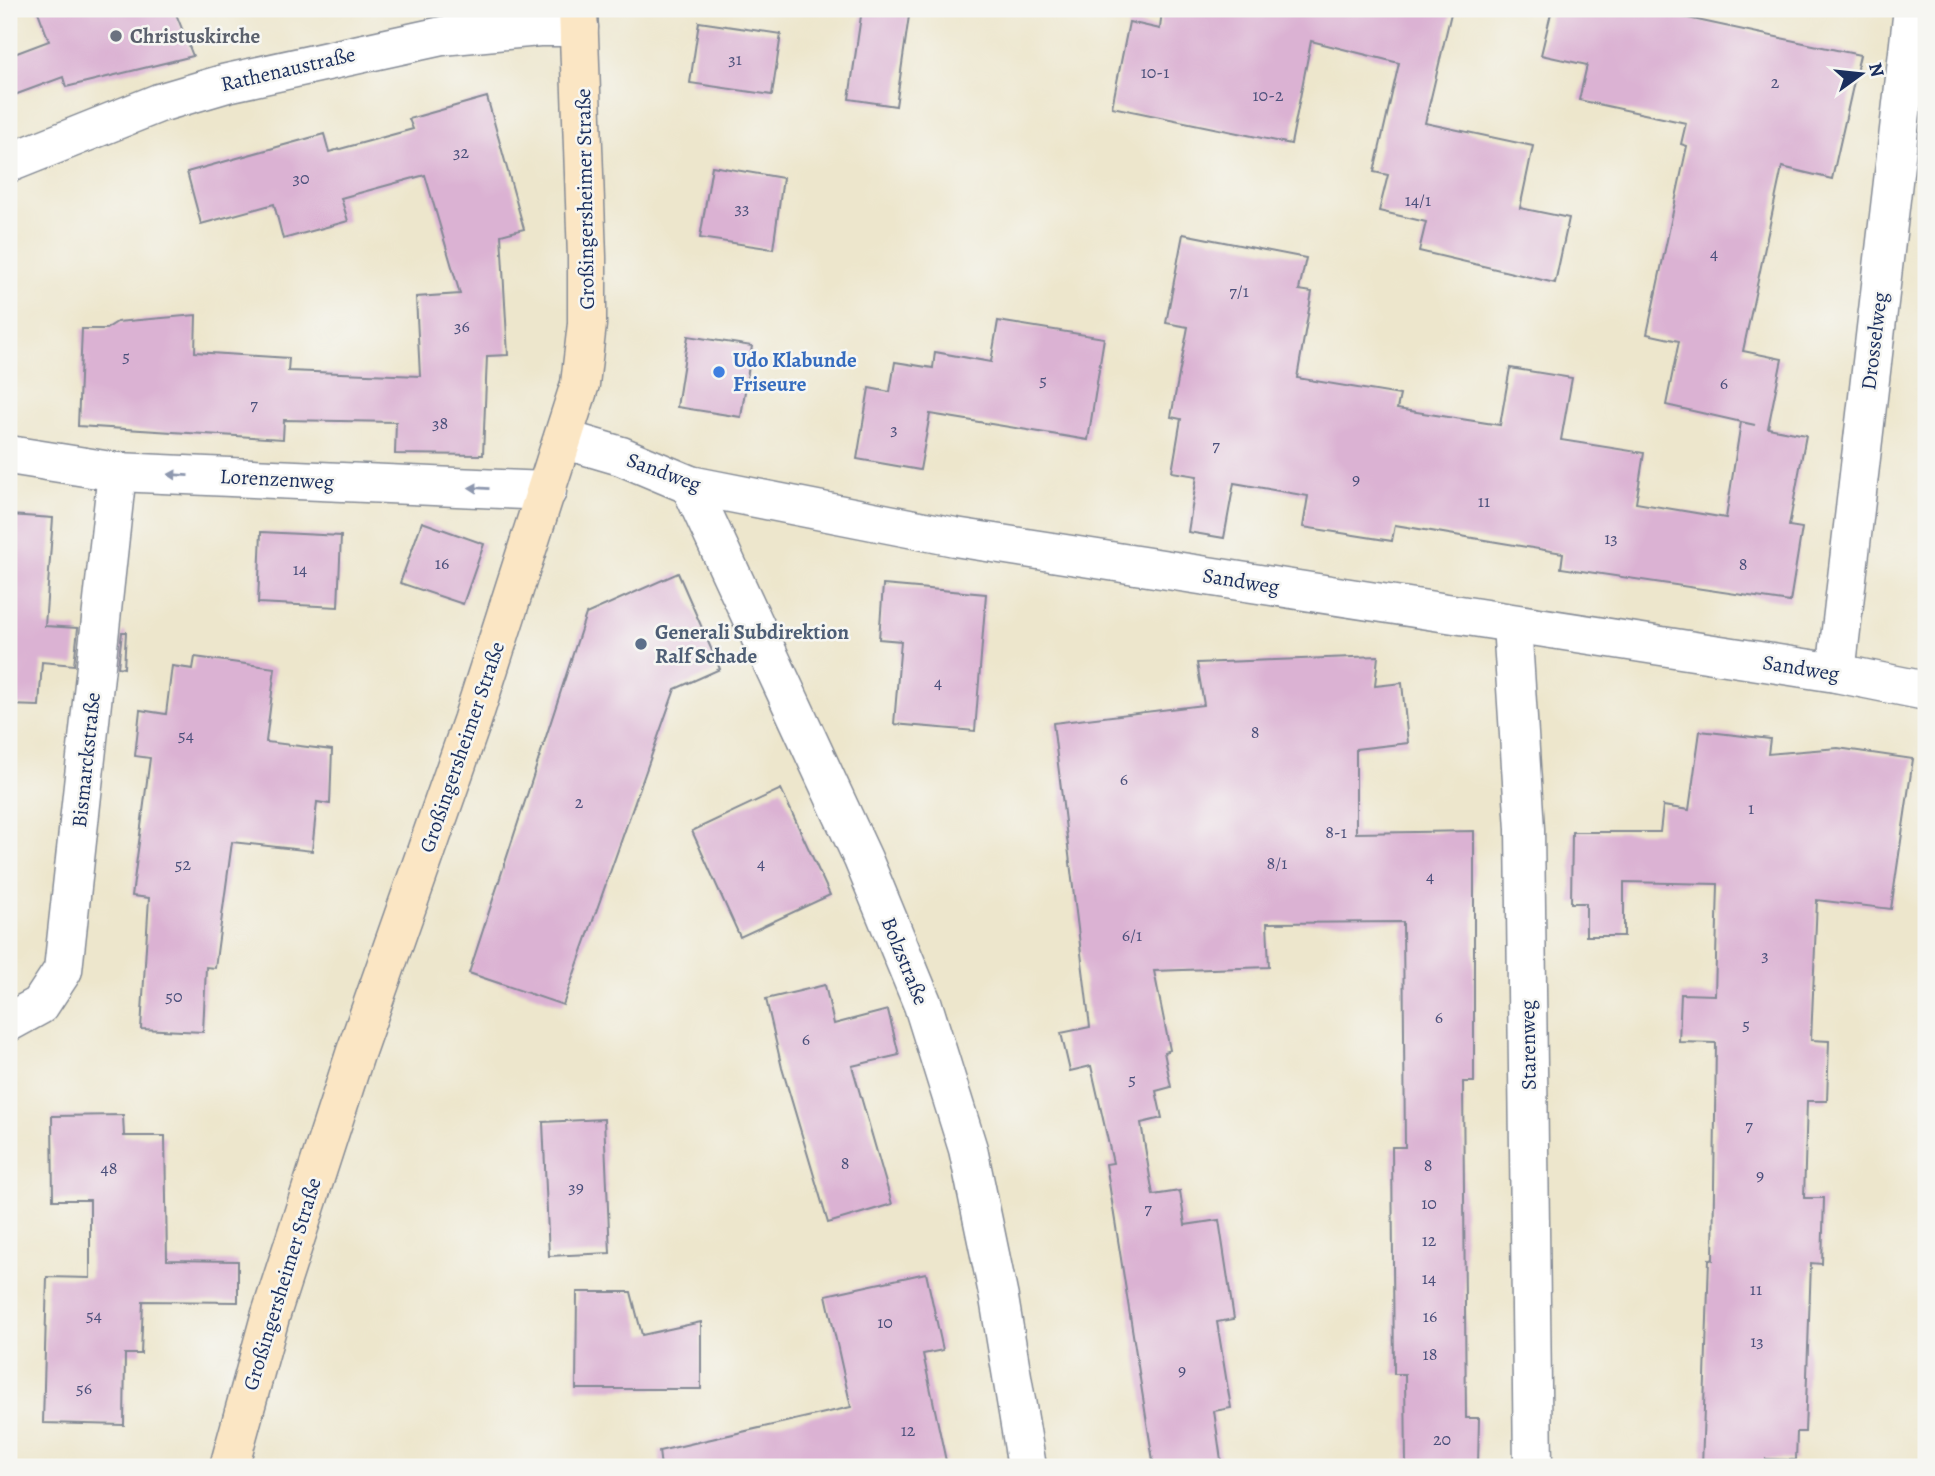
<svg xmlns="http://www.w3.org/2000/svg" width="1935" height="1476" font-family="Alegreya,serif">
<rect width="100%" height="100%" fill="#f6f6f2"/>
<filter id="ink" filterUnits="userSpaceOnUse"><feTurbulence type="fractalNoise" baseFrequency=".0143" numOctaves="2"/><feDisplacementMap in="SourceGraphic" scale="14" xChannelSelector="R" yChannelSelector="G"/><feConvolveMatrix kernelMatrix="1 2 1 2 8 2 1 2 1" color-interpolation-filters="sRGB"/></filter>
<filter id="wash" filterUnits="userSpaceOnUse"><feTurbulence type="fractalNoise" baseFrequency=".00686" numOctaves="4" result="noise"/><feDisplacementMap in="SourceGraphic" scale="28" xChannelSelector="R" yChannelSelector="G"/><feGaussianBlur stdDeviation="1.57" result="paint"/><feColorMatrix in="noise" values="0 0 0 0 0 0 0 0 0 0 0 0 0 0 0 0 0 1.4 0 .05"/><feComposite in="paint" operator="in"/></filter>
<g filter="url(#wash)">
<rect width="100%" height="100%" fill="#ede6cc"/>
<g id="blocks">
<g fill="#dbb2d3">
<polygon points="37,9 174,9 193,56 66,87 63,77 9,97 9,56 49,41"/>
<polygon points="862,9 910,9 896,106 849,99"/>
<polygon points="1162,9 1452,9 1425,123 1533,146 1520,208 1569,218 1555,283 1419,251 1426,222 1379,211 1388,175 1374,172 1399,63 1311,41 1291,144 1112,107 1129,22 1160,29"/>
<polygon points="1552,9 1646,9 1860,55 1832,179 1782,167 1743,351 1782,359 1768,428 1806,435 1789,526 1802,528 1790,602 1561,568 1563,553 1395,525 1392,541 1303,527 1308,496 1234,483 1224,538 1188,532 1197,476 1172,472 1181,419 1171,417 1188,327 1166,323 1183,234 1306,258 1299,290 1312,292 1297,378 1400,395 1397,409 1500,425 1510,368 1572,378 1561,440 1644,453 1636,503 1726,518 1741,422 1755,425 1666,405 1679,341 1647,334 1687,146 1681,144 1686,123 1579,100 1587,65 1541,55"/>
<polygon points="699,22 781,34 772,95 690,83"/>
<polygon points="487,97 524,229 501,235 508,355 487,356 483,455 395,454 396,422 284,420 283,439 78,426 82,329 106,329 117,322 196,315 195,352 289,358 288,371 420,376 416,297 460,294 425,175 341,198 348,221 283,239 274,204 201,224 187,172 324,134 329,152 413,129 409,119"/>
<polygon points="712,166 783,178 773,249 700,238"/>
<polygon points="998,321 1104,338 1088,440 930,414 920,470 857,459 869,388 890,392 895,362 933,368 935,352 991,362"/>
<polygon points="688,336 752,346 741,417 677,407"/>
<polygon points="9,515 53,518 45,626 78,628 74,665 42,662 39,706 9,705"/>
<polygon points="422,522 484,544 463,604 400,583"/>
<polygon points="261,532 341,536 338,607 258,603"/>
<polygon points="678,573 720,669 675,689 563,1005 469,973 586,614"/>
<polygon points="883,585 986,594 975,731 894,724 901,641 879,639"/>
<polygon points="122,632 126,632 124,668 118,667"/>
<polygon points="1378,656 1375,686 1402,683 1408,743 1356,749 1356,833 1474,831 1474,1082 1463,1082 1466,1418 1479,1418 1478,1467 1406,1467 1405,1374 1394,1374 1392,1147 1405,1147 1403,922 1267,923 1269,967 1154,971 1170,1050 1164,1052 1171,1087 1156,1091 1162,1118 1141,1123 1153,1195 1180,1191 1185,1225 1219,1220 1234,1319 1217,1322 1231,1408 1214,1411 1222,1467 1154,1467 1106,1164 1113,1163 1091,1066 1070,1071 1061,1033 1090,1027 1053,723 1204,705 1197,663"/>
<polygon points="195,657 275,668 266,742 332,750 330,804 317,802 312,851 232,842 215,968 206,967 203,1032 141,1029 149,898 132,896 150,758 135,756 140,710 166,714 172,666 193,669"/>
<polygon points="1700,731 1770,739 1768,754 1838,748 1913,759 1891,909 1817,900 1811,1040 1829,1041 1827,1101 1807,1101 1804,1198 1824,1198 1822,1264 1811,1263 1805,1432 1797,1432 1796,1460 1766,1459 1766,1467 1702,1467 1709,1259 1713,1260 1716,1043 1679,1042 1681,994 1715,995 1718,884 1624,882 1624,936 1586,936 1586,903 1571,903 1572,832 1660,832 1663,806 1689,810"/>
<polygon points="781,789 830,895 740,937 692,831"/>
<polygon points="825,985 834,1024 888,1010 899,1055 852,1066 892,1204 828,1223 782,1068 766,999"/>
<polygon points="123,1115 124,1136 165,1136 167,1260 238,1261 238,1302 143,1301 141,1354 125,1354 124,1425 43,1423 47,1277 90,1278 90,1200 53,1200 52,1116"/>
<polygon points="604,1119 610,1253 549,1256 543,1122"/>
<polygon points="926,1273 943,1350 923,1354 946,1461 916,1467 661,1467 659,1451 851,1407 826,1295"/>
<polygon points="577,1292 631,1292 642,1335 701,1322 701,1389 576,1389"/>
</g>
</g>
</g>
<g filter="url(#ink)">
<use href="#blocks" fill-opacity="0" stroke="#848a95" stroke-width="2"/>
<g fill="none" stroke-linecap="round" stroke-linejoin="round">
<g stroke="#848a95" stroke-width="41">
<g id="minor">
<polyline points="9,163 159,103 227,83 442,36 539,27 579,27"/>
<polyline points="563,439 621,456 690,485 955,537 1836,673 1926,691"/>
<polyline points="9,455 117,472 547,491"/>
<polyline points="690,485 863,859 923,1005 968,1149 999,1298 1027,1467"/>
<polyline points="1512,624 1525,829 1533,1467"/>
<polyline points="1836,673 1913,9"/>
<polyline points="9,1022 40,1005 63,970 117,472"/>
</g>
</g>
<g stroke="#848a95" stroke-width="41">
<polyline id="secondary" points="229,1467 270,1317 355,1054 472,721 580,384 587,324 587,257 578,9"/>
</g>
<use href="#minor" stroke="#fff" stroke-width="38"/>
<use href="#secondary" stroke="#fbe6c4" stroke-width="38"/>
</g>
<defs><path id="oneway-solid" d="M-6-.8H1V-3.2L6.5 0L1 3.2V.8H-6Z" transform="scale(1.75)"/></defs>
<g fill="#8d97ae">
<use href="#oneway-solid" transform="translate(178 475) rotate(-177)"/>
<use href="#oneway-solid" transform="translate(479 488) rotate(-177)"/>
</g>
</g>
<circle fill="#6b7280" stroke="#f6f6f2" stroke-width="2.5" cx="116" cy="36" r="7"/>
<circle fill="#3f7fe0" stroke="#f6f6f2" stroke-width="2.5" cx="719" cy="372" r="7"/>
<circle fill="#5c6f8a" stroke="#f6f6f2" stroke-width="2.5" cx="641" cy="644" r="7"/>
<g text-anchor="middle" stroke-width="5" stroke-linejoin="round" paint-order="stroke">
<g font-size="18" fill="#4b507b">
<text x="735" y="65">31</text>
<text x="1155" y="78">10-1</text>
<text x="1775" y="88">2</text>
<text x="1268" y="101">10-2</text>
<text x="461" y="158">32</text>
<text x="301" y="184">30</text>
<text x="1418" y="206">14/1</text>
<text x="742" y="214">33</text>
<text x="1714" y="259">4</text>
<text x="1239" y="297">7/1</text>
<text x="462" y="332">36</text>
<text x="126" y="362">5</text>
<text x="1043" y="386">5</text>
<text x="1724" y="389">6</text>
<text x="254" y="410">7</text>
<text x="440" y="429">38</text>
<text x="894" y="435">3</text>
<text x="1216" y="451">7</text>
<text x="1356" y="485">9</text>
<text x="1484" y="507">11</text>
<text x="1611" y="544">13</text>
<text x="442" y="569">16</text>
<text x="1743" y="570">8</text>
<text x="300" y="575">14</text>
<text x="938" y="688">4</text>
<text x="1255" y="738">8</text>
<text x="186" y="741">54</text>
<text x="1124" y="785">6</text>
<text x="579" y="808">2</text>
<text x="1751" y="814">1</text>
<text x="1336" y="838">8-1</text>
<text x="761" y="869">4</text>
<text x="1277" y="869">8/1</text>
<text x="183" y="870">52</text>
<text x="1430" y="882">4</text>
<text x="1132" y="941">6/1</text>
<text x="1765" y="961">3</text>
<text x="174" y="1002">50</text>
<text x="1439" y="1023">6</text>
<text x="1746" y="1030">5</text>
<text x="806" y="1045">6</text>
<text x="1132" y="1085">5</text>
<text x="1749" y="1131">7</text>
<text x="845" y="1169">8</text>
<text x="1428" y="1171">8</text>
<text x="109" y="1174">48</text>
<text x="1760" y="1181">9</text>
<text x="576" y="1193">39</text>
<text x="1429" y="1209">10</text>
<text x="1148" y="1214">7</text>
<text x="1429" y="1246">12</text>
<text x="1429" y="1284">14</text>
<text x="1756" y="1295">11</text>
<text x="94" y="1321">54</text>
<text x="1430" y="1322">16</text>
<text x="885" y="1328">10</text>
<text x="1757" y="1347">13</text>
<text x="1430" y="1360">18</text>
<text x="1182" y="1376">9</text>
<text x="84" y="1394">56</text>
<text x="908" y="1436">12</text>
<text x="1442" y="1445">20</text>
</g>
<g font-size="21" font-weight="bold" fill="#5b616d" stroke="#f6f6f2" text-anchor="start">
<text x="130" y="43">Christuskirche</text>
</g>
<g font-size="21" fill="#1b2f5e" stroke="#f6f6f2">
<text transform="translate(288 69) rotate(-13)" y="7">Rathenaustraße</text>
<text transform="translate(585 199) rotate(-91)" y="7">Großingersheimer Straße</text>
<text transform="translate(1874 341) rotate(-83)" y="7">Drosselweg</text>
<text transform="translate(664 472) rotate(20)" y="7">Sandweg</text>
<text transform="translate(277 479) rotate(3)" y="7">Lorenzenweg</text>
<text transform="translate(1241 581) rotate(9)" y="7">Sandweg</text>
<text transform="translate(1801 668) rotate(9)" y="7">Sandweg</text>
<text transform="translate(462 747) rotate(-71)" y="7">Großingersheimer Straße</text>
<text transform="translate(86 760) rotate(-84)" y="7">Bismarckstraße</text>
<text transform="translate(905 961) rotate(68)" y="7">Bolzstraße</text>
<text transform="translate(1528 1045) rotate(-91)" y="7">Starenweg</text>
<text transform="translate(282 1284) rotate(-73)" y="7">Großingersheimer Straße</text>
</g>
<g font-size="21" font-weight="bold" fill="#366cbe" stroke="#f6f6f2" text-anchor="start">
<text x="733" y="367">Udo Klabunde<tspan x="733" dy="24">Friseure</tspan></text>
</g>
<g font-size="21" font-weight="bold" fill="#4e5e75" stroke="#f6f6f2" text-anchor="start">
<text x="655" y="639">Generali Subdirektion<tspan x="655" dy="24">Ralf Schade</tspan></text>
</g>
</g>
<rect width="1935" height="1476" fill="none" stroke="#f6f6f2" stroke-width="35"/>
<g transform="translate(1861 74) rotate(75)" stroke="#f6f6f2" stroke-width="5" paint-order="stroke">
<path d="M0-5L12 26L0 18L-12 26Z" fill="#1b2f5e"/>
<text y="-10" font-size="19" font-weight="bold" text-anchor="middle" fill="#1b2f5e">N</text>
</g>
</svg>
